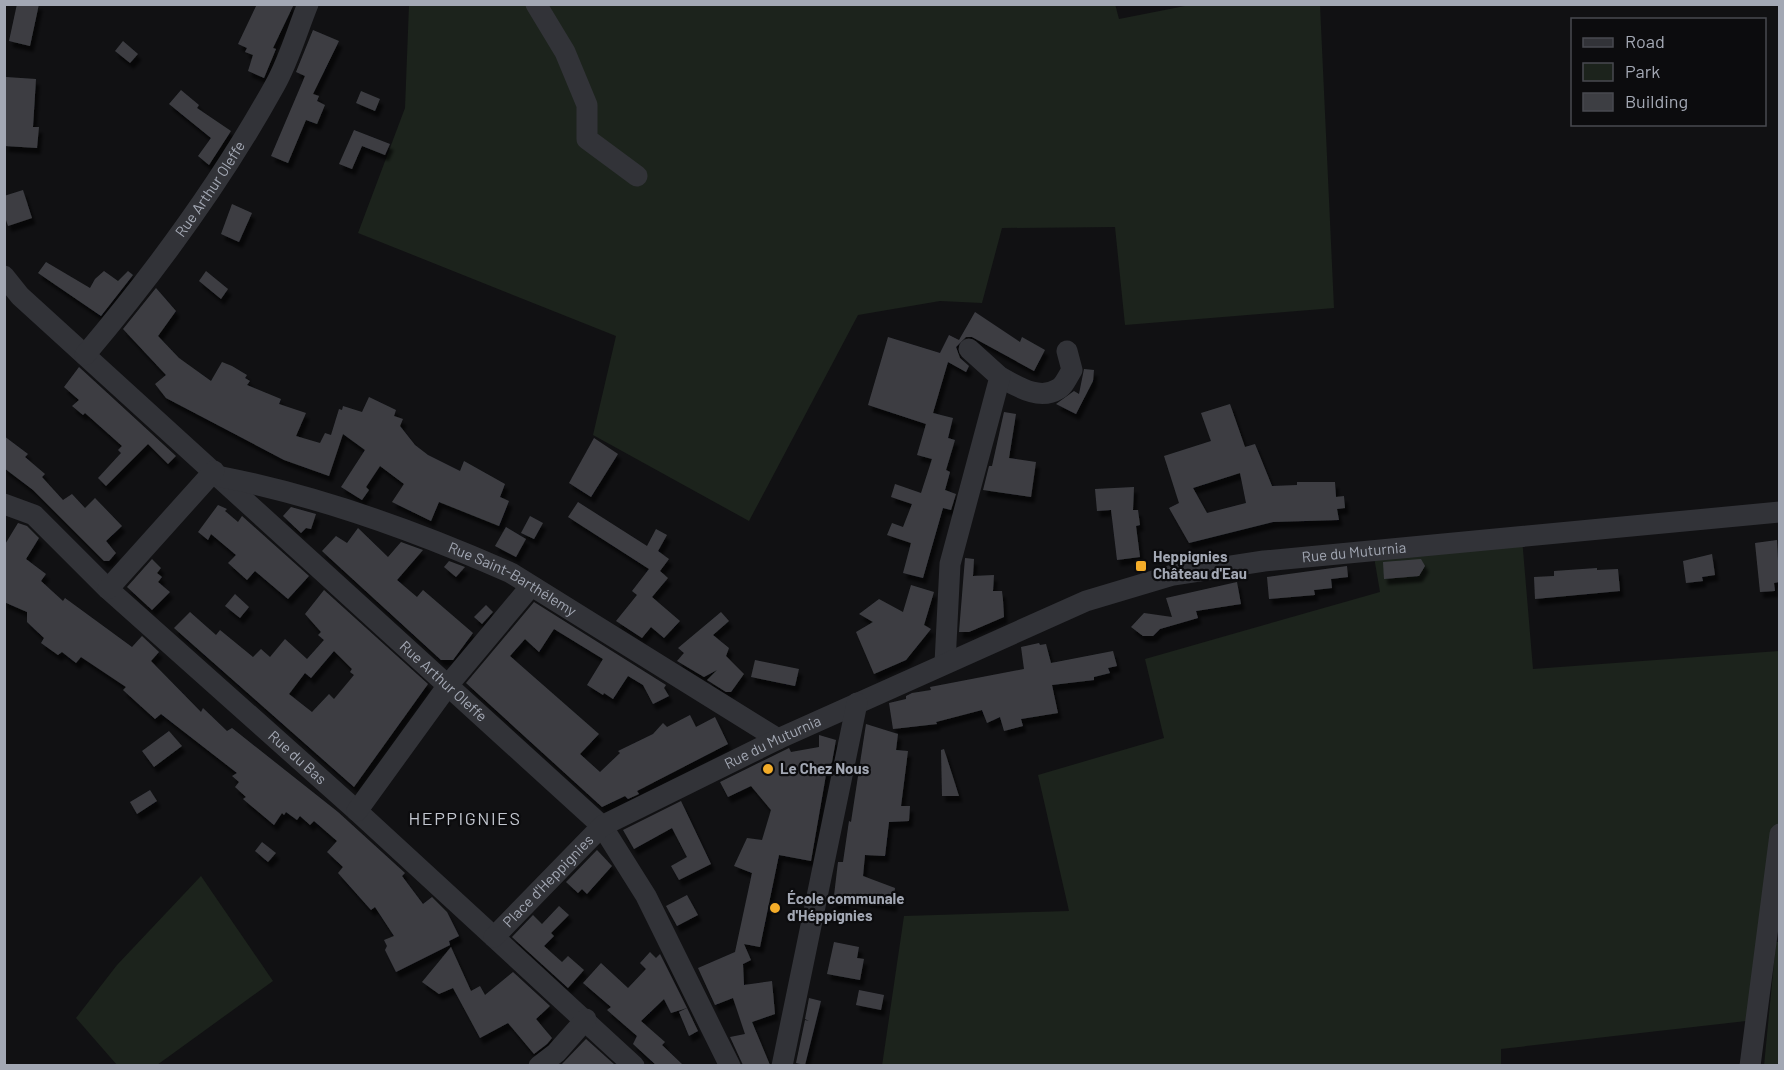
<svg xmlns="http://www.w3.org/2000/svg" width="1784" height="1070" font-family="Barlow,sans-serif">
<defs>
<filter id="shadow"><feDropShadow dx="3.5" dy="6" stdDeviation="1.5" flood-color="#0009"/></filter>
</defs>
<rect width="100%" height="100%" fill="#111113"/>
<g fill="#1c231c">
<polygon points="1115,4 1119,19 1190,5 1320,5 1334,308 1125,325 1115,227 1002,228 982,303 940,301 858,315 749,521 593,435 616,336 358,233 405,108 409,5"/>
<polygon points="1522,538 1533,669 1779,651 1780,840 1755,1020 1501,1049 1501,1065 882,1066 904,916 1069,911 1038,775 1164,738 1145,659 1380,592 1373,551"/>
<polygon points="201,876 273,981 157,1065 117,1065 76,1018 117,965"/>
<polygon points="1776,942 1780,942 1779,1065 1764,1066"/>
</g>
<g fill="#3d3e43" fill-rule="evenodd" filter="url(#shadow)">
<polygon points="17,4 39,4 30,46 9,41"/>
<polygon points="257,4 294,4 273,48 276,49 264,78 248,71 253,55 245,52 247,48 238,44"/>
<polygon points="313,30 339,41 313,94 319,96 317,101 325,105 317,124 306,120 288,163 271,156 305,76 296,72"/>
<polygon points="123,41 138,54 130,63 115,51"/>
<polygon points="6,77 36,79 33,127 39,127 37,148 5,146"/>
<polygon points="181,90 199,105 197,108 231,131 209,165 198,156 211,138 169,104"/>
<polygon points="361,91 380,99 375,111 356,103"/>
<polygon points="354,130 390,144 385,155 362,146 352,169 339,164"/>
<polygon points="23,190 32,218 8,226 4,214 4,196"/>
<polygon points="232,204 252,213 239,242 221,234"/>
<polygon points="46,262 90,288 95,279 104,271 118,281 128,271 133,275 101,316 38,273"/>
<polygon points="206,271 228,289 221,299 199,281"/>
<polygon points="156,288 176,311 158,336 179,358 211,381 222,362 232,366 247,375 245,378 250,381 247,385 281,399 279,404 306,413 296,436 320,443 325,433 331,435 339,409 342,410 343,406 362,412 369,397 396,410 394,416 403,419 400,426 415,445 428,455 460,471 464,461 505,484 500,497 509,501 499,526 439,502 431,521 392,502 404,484 380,466 366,487 369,490 362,500 341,487 365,450 343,434 329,476 284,460 166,398 155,384 166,375 123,329"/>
<polygon points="975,312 1020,342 1022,337 1045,350 1034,371 972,337 966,337 956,347 960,358 969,366 966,372 948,362 933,413 953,418 948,438 955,440 946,470 950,472 945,490 956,494 951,510 943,508 923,578 903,573 911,543 887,535 892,523 903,527 912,504 891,497 895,484 921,493 932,459 917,455 926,424 868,405 888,337 940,353 949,335 959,340"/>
<polygon points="79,367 176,456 168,464 148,444 106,486 98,478 121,453 118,450 122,446 85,413 83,415 72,406 79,400 64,387"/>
<polygon points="1084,369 1094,370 1093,381 1076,414 1056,404 1074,391 1079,394"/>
<path d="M 1230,404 L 1245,447 L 1255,444 L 1272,486 L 1297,485 L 1297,482 L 1335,482 L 1336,497 L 1344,496 L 1345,508 L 1337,509 L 1339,520 L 1273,522 L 1189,543 L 1169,508 L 1179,503 L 1164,456 L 1211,441 L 1201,413 ZM 1240,473 L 1246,503 L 1207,513 L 1193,488 Z"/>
<polygon points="1004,412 1016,414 1009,458 1036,462 1031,497 983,490 989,466 992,466"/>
<polygon points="4,436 28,454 25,457 45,474 42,477 63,500 72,494 85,508 95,498 122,526 106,541 116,553 109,561 104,561 33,490 4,468"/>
<polygon points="594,438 618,454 591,497 569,483"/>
<polygon points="1134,487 1133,510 1138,510 1140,525 1136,526 1140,557 1117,560 1111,510 1097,511 1095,489"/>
<polygon points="578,502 647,546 656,529 667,535 658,551 669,559 660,571 668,578 652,597 680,621 664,638 651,627 642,638 616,621 637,595 632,591 649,569 568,517"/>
<polygon points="218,505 227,509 225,511 238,522 242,516 309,576 288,599 255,571 247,580 228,563 236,555 211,534 208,540 198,532"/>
<polygon points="291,507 316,514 311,529 306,528 301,533 283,516"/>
<polygon points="530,516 543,523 534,539 521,533"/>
<polygon points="18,523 27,526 39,538 26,559 46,574 41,581 63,601 65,598 132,647 142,636 159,652 151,661 201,712 203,708 227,731 232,728 338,812 405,873 402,876 423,904 432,897 447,912 459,936 449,941 450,945 396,972 385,950 387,946 384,940 394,936 375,907 371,910 338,873 343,867 327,852 337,841 314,821 310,825 300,816 297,820 286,812 284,815 282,813 274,825 243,799 246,797 235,787 239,782 232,776 237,773 161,714 155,719 123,690 126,687 81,657 76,663 62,652 58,655 41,643 44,638 27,622 27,612 4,602 4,546"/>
<polygon points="506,527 526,539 516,557 495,546"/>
<polygon points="358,528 388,557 401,542 423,550 397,580 417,597 423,590 473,633 453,660 441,660 322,551 336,536 347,543"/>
<polygon points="1777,540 1779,582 1774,583 1775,591 1760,592 1755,543"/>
<polygon points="1712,554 1715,575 1702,577 1703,581 1686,583 1683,561"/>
<polygon points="965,558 974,559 973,576 994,575 993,591 1002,591 1003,600 1004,617 969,632 959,632"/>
<polygon points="152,559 161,568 157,573 162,577 158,582 170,592 152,610 127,587"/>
<polygon points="1421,559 1425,566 1419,576 1384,579 1383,562"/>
<polygon points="449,561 465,567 456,577 444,567"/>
<polygon points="1347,566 1348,577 1331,579 1332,588 1314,590 1315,595 1269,599 1267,577"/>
<polygon points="1597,568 1597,570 1618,569 1620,591 1535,599 1534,577 1554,576 1554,571"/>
<polygon points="1237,582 1241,604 1196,611 1198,618 1160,629 1153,636 1143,636 1131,627 1144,613 1172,617 1166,598"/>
<polygon points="911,585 934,592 924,625 931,629 906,660 874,674 856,632 873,622 859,614 879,599 903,612"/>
<path d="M 324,590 L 428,684 L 354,787 L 174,628 L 190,612 L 216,635 L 220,630 L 253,657 L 261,649 L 270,657 L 285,639 L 307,659 L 324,640 L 318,635 L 321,632 L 305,614 ZM 334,651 L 352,669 L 350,672 L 354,675 L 334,699 L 329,694 L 312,712 L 289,694 L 305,673 L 311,678 Z"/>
<polygon points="235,594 249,607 240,618 225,606"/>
<polygon points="534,602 666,685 664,688 669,696 653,704 643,685 628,676 613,699 604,693 603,695 587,685 603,659 554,629 539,652 525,639 510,656 599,734 580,754 600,772 620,753 618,751 653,734 663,723 667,727 690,715 696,727 715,717 728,744 637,791 639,794 628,799 625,796 602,807 466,683"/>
<polygon points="486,605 493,612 482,624 474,617"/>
<polygon points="721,612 729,621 713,635 729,648 726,656 744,674 731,692 726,692 707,680 717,670 704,677 677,661 684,653 678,648"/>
<polygon points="1039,643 1040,645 1046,644 1051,663 1113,651 1117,666 1108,668 1110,673 1094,677 1094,680 1052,685 1058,713 1021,719 1023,726 1004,731 1000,717 987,723 982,710 936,722 937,724 893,729 889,703 906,699 906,696 912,693 931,690 930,687 1024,669 1021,647"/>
<polygon points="755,660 799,669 795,686 751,677"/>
<polygon points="866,724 898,734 896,750 908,751 901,806 910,806 909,821 889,822 885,856 865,855 863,876 895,888 893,906 846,897 846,905 833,904 838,862 843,862 849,821 851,822"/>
<polygon points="169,731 182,746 154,767 142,751"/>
<polygon points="819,735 836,740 832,762 827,769 811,861 779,855 760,947 744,944 751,960 743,964 744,985 772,981 775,1014 752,1022 770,1065 743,1065 730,1037 745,1034 733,998 715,1005 698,968 735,952 752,873 734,866 747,838 762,840 771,810 751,786 728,797 720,782 789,748 791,752 819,747"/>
<polygon points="944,749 959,796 942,796 941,750"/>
<polygon points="150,790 157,801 137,814 130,802"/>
<polygon points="681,801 711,864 679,880 671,866 687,857 672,828 634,849 623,830"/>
<polygon points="262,842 276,853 268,862 255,851"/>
<polygon points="597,850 612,866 587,894 582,889 578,893 566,882"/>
<polygon points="687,895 698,915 677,926 666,906"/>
<polygon points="559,906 569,915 551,933 554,936 544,946 562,962 568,956 584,970 568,988 512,937 533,915 542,924"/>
<polygon points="834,942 859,947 857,958 864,959 860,980 827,974"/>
<polygon points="451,947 471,991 480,986 485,995 513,972 550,1006 536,1019 552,1038 547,1044 534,1054 508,1023 480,1038 453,988 439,994 422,982"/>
<polygon points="650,952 656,958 660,954 687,1008 671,1013 664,999 641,1021 665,1042 662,1045 683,1065 656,1065 633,1044 637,1036 607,1010 611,1007 583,983 601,963 628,988 646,969 640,963"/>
<polygon points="859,990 884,995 881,1010 856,1005"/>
<polygon points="809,998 821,1001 805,1065 796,1063 805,1020 809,1021 805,1019"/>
<polygon points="687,1008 698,1031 689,1036 679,1012"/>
<polygon points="586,1039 615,1065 561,1065"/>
</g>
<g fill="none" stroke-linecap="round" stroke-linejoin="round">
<g stroke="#323338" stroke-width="21">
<polyline points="536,4 565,52 587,105 587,139 637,176"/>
<path id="s1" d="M 4,276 L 20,296 L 602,826 L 646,896 L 730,1066"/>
<path id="s2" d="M 85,355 C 156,271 222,181 275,85 C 289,60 297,31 308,4"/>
<path d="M 1000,377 C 1017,386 1039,401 1058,389 C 1064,386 1068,376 1072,370 L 1067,351"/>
<path id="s3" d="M 222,477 C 318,496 421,533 511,573 L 778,739"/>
<path id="s4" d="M 4,504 L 34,515 L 108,589 L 357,811 L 634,1066"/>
<polyline points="108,589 214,471"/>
<polyline points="945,663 950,564 1000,377 969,349"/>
<polyline points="357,811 449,684 531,586"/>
<path id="s5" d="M 494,937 L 602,826 L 778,739 L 1086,601 L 1173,575 L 1264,561 L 1780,512"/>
<polyline points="539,1066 556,1053 586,1019"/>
<polyline points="782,1066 857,703"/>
<polyline points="1750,1066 1780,834"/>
</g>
</g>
<g fill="#f3ac29" stroke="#0c0c0e" stroke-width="2">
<rect x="1135" y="560" width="12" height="12" rx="3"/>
<circle cx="768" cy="769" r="6"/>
<circle cx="775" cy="908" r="6"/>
</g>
<g text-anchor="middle" stroke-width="4.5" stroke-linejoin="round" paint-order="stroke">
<g font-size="15" fill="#a3a8b4" stroke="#0c0c0e">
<text dy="5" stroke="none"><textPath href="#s2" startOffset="208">Rue Arthur Oleffe</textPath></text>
<text dy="5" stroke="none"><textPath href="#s5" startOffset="962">Rue du Muturnia</textPath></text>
<text dy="5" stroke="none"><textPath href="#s3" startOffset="309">Rue Saint-Barthélemy</textPath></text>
<text dy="5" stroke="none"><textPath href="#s1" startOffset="598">Rue Arthur Oleffe</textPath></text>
<text dy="5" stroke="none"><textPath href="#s5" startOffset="345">Rue du Muturnia</textPath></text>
<text dy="5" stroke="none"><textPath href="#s4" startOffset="390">Rue du Bas</textPath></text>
<text dy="5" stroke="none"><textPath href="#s5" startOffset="78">Place d'Heppignies</textPath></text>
</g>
<g font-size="15" font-weight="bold" fill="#a3a8b4" stroke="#0c0c0e" text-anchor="start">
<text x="1153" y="562">Heppignies<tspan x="1153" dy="17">Château d'Eau</tspan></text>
<text x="780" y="774">Le Chez Nous</text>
<text x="787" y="904">École communale<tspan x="787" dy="17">d'Héppignies</tspan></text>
</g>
<g font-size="18" letter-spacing="1.5" fill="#c3c7d0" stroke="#0c0c0e">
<text x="465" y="825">HEPPIGNIES</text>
</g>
</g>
<rect width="1784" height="1070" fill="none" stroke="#a3a8b4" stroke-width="12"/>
<rect x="1571" y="18" width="195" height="108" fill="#0c0c0e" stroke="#484a50" stroke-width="1.5"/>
<rect x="1583" y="38" width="30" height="9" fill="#323338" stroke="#484a50" stroke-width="1.5"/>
<text x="1625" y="48" font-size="18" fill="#a3a8b4">Road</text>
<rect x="1583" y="63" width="30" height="18" fill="#1c231c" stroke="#484a50" stroke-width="1.5"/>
<text x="1625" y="78" font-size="18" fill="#a3a8b4">Park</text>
<rect x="1583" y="93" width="30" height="18" fill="#3d3e43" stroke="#484a50" stroke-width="1.5"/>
<text x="1625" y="108" font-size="18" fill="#a3a8b4">Building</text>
</svg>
